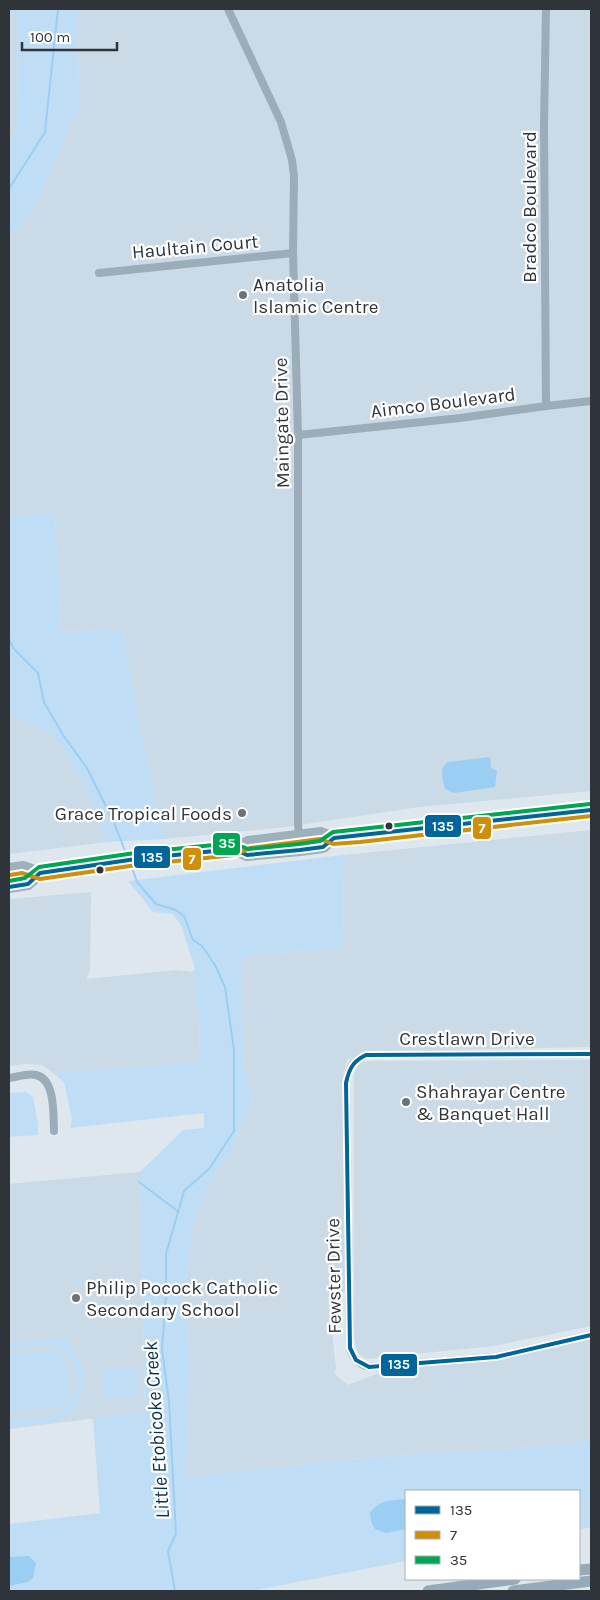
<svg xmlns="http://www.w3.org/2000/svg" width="600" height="1600" font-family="Karla,sans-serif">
<rect width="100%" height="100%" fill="#dee7ee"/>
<g fill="#cadae6">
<polygon points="9,9 18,9 17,130 9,145"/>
<polygon points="78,9 591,9 591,791 419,807 286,827 164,839 137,712 123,629 61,632 55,514 10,516 9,514 9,237 35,209 79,105"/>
<polygon points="9,712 56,737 77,773 107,842 9,854"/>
<polygon points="591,830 591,1047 368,1051 347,1060 342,1079 345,1292 328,1297 336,1368 334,1373 348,1385 381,1372 540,1351 591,1339 591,1439 559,1445 349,1459 186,1477 190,1358 186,1314 181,1300 189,1264 192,1227 216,1172 232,1151 241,1127 253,1106 243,1055 242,961 253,955 344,948 343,855"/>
<polygon points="91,892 90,970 86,979 176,970 193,972 199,1019 200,1062 53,1073 42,1065 26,1064 9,1066 9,899"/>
<polygon points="591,1060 591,1326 493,1346 366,1359 358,1353 354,1340 354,1074 359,1063 369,1061"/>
<polygon points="140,1172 145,1412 9,1429 9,1184"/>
</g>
<g fill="#bfdef5">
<polygon points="18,9 78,9 79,105 35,209 9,237 9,145 17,130"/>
<polygon points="55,513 61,632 123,629 137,712 164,839 107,842 77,773 56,738 9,712 9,514 10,516"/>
<polygon points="343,855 344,948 253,955 242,961 243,1055 253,1106 241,1127 232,1151 216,1172 192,1227 189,1264 181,1300 186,1314 190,1358 186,1477 349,1459 559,1445 591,1439 591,1527 579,1530 579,1491 406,1491 406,1561 251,1591 9,1591 9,1524 100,1513 93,1418 145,1412 140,1172 183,1130 204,1128 204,1113 70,1128 72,1119 64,1082 53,1073 200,1061 199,1019 193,972 195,969 181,925 172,914 153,912 128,881"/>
<polygon points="26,1092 33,1097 38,1124 38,1135 9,1137 9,1093"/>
<path d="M 64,1337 C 70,1346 78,1356 82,1367 C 89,1389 78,1414 56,1421 C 41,1425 24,1424 9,1426 L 9,1419 C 25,1418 48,1420 62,1410 C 86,1393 80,1354 51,1346 C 41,1344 20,1348 9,1350 L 9,1342 Z"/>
<polygon points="53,1350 57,1351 66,1359 70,1397 62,1407 9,1412 9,1354"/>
<polygon points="102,1368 138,1368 138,1396 104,1398"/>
</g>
<g fill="#9bcef3">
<path d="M 490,757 L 491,768 L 497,771 L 495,787 L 454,793 L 445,789 C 443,779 438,769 448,762 Z"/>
<path d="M 406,1499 L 406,1529 L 386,1533 L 375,1529 L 371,1521 L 370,1513 C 380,1499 390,1501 406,1499 Z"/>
<polygon points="29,1556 36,1563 33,1578 28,1582 9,1586 9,1557"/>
</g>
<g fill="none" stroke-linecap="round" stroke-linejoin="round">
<g stroke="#9bcef3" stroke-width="2">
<polyline points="9,189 45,132 58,9"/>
<polyline points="9,639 14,649 38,673 44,702 63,735 87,768 115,825 127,856"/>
<polyline points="131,865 137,882 156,904 176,910 184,916 193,940 202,946 215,965 225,987 234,1050 234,1131 209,1169 184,1191 166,1254 166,1294 162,1349 169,1402 176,1534 168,1551 175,1591"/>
<polyline points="139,1182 179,1212"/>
</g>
<g stroke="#9cadba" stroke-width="8">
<polyline points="228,9 281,122 292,160 294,176 293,253 298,435 298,824 300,850"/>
<polyline points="546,9 544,126 546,406"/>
<polyline points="99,273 293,253"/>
<polyline points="298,435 460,418 546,406 591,401"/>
<path d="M 591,1054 L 366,1055 C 352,1061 349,1068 346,1083 L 350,1348 C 353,1358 358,1364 369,1367 L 496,1357 L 591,1335"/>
<path d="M 9,1078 C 17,1077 28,1073 36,1075 C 56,1080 53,1115 54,1131"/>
</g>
<g stroke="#96abb8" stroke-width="11">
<polyline points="579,1570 591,1569"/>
<polyline points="428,1591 515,1579"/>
<polyline points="513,1591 591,1581"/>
</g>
<g stroke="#9eb0bb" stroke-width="12">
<polyline points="234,849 247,855 300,850 323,847 334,838"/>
<polyline points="9,869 23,867 40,873 136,859 234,849 248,842 321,833 334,838 360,836 591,810"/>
<polyline points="9,887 28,884 40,873"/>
</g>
<g stroke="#fff" stroke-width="8">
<g id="bus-1">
<polyline points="9,887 28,884 40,873 136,859 234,849 247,855 300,850 323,847 334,838 591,810"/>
<path d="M 591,1054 L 366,1055 C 353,1061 349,1069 346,1083 L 350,1348 L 356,1360 L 369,1367 L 496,1357 L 591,1335"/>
</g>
</g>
<g stroke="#fff" stroke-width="8">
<polyline id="bus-2" points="10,875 22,873 40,879 137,865 235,855 250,848 320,839 333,844 360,842 591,816"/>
</g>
<g stroke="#fff" stroke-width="8">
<polyline id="bus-3" points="9,881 25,878 39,867 135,853 233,843 248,849 299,844 320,841 333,832 590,804"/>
</g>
<use href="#bus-1" stroke="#069" stroke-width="4"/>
<use href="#bus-2" stroke="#cf8f0b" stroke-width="4"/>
<use href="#bus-3" stroke="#00a651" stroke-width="4"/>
</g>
<g fill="#6c7378" stroke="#fff" stroke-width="2">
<circle cx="243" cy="295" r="5"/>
<circle cx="242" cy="813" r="5"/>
<circle cx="406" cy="1102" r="5"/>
<circle cx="76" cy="1298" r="5"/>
</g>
<g fill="#2e3439" stroke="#fff" stroke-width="2">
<circle cx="389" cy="826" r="4.5"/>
<circle cx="100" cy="870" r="4.5"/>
</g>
<g text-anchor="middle" stroke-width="4.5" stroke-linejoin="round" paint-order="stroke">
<g font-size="19" fill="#2e3439" stroke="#fff">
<text transform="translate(529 207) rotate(-90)" y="7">Bradco Boulevard</text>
<text transform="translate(195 246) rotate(-5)" y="7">Haultain Court</text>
<text transform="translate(443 402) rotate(-7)" y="7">Aimco Boulevard</text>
<text transform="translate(281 423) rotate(-91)" y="7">Maingate Drive</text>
<text x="467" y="1045">Crestlawn Drive</text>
<text transform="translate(333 1276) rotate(-91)" y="7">Fewster Drive</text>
</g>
<g font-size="19" fill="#2e3439" stroke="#fff" text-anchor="start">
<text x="253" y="291">Anatolia<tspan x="253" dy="22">Islamic Centre</tspan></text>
<text x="232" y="820" text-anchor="end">Grace Tropical Foods</text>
<text x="416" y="1098">Shahrayar Centre<tspan x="416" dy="22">&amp; Banquet Hall</tspan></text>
<text x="86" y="1294">Philip Pocock Catholic<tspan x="86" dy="22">Secondary School</tspan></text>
</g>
<g font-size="20" font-style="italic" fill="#09324a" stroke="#fff">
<text transform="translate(156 1430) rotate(-94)" y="7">Little Etobicoke Creek</text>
</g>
</g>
<g stroke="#fff" stroke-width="2">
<rect x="424" y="814" width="38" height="24" rx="5" fill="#069"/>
<rect x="472" y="816" width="20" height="24" rx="5" fill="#cf8f0b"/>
<rect x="212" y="832" width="29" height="24" rx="5" fill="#00a651"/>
<rect x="133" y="845" width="38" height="24" rx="5" fill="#069"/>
<rect x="182" y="847" width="20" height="24" rx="5" fill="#cf8f0b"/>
<rect x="380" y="1353" width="38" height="24" rx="5" fill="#069"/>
</g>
<g font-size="14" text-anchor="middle" font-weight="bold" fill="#fff">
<text x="443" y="831">135</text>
<text x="482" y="833">7</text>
<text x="227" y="848">35</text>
<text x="152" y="862">135</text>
<text x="192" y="864">7</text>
<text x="399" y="1369">135</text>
</g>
<rect width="600" height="1600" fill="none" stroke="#2e3439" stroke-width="20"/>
<rect x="405" y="1490" width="175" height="90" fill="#ffffff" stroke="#abaeb0"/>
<rect x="415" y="1506" width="25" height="8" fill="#006699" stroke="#abaeb0"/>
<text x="450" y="1515" font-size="15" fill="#2e3439">135</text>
<rect x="415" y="1531" width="25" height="8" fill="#cf8f0b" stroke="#abaeb0"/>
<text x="450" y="1540" font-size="15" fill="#2e3439">7</text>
<rect x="415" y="1556" width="25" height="8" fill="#00a651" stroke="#abaeb0"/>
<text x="450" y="1565" font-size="15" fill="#2e3439">35</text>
<path d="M22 42v8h95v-8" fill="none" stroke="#2e3439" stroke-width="2.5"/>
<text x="30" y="42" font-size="15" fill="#2e3439" stroke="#ffffff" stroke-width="4" paint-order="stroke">100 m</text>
</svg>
